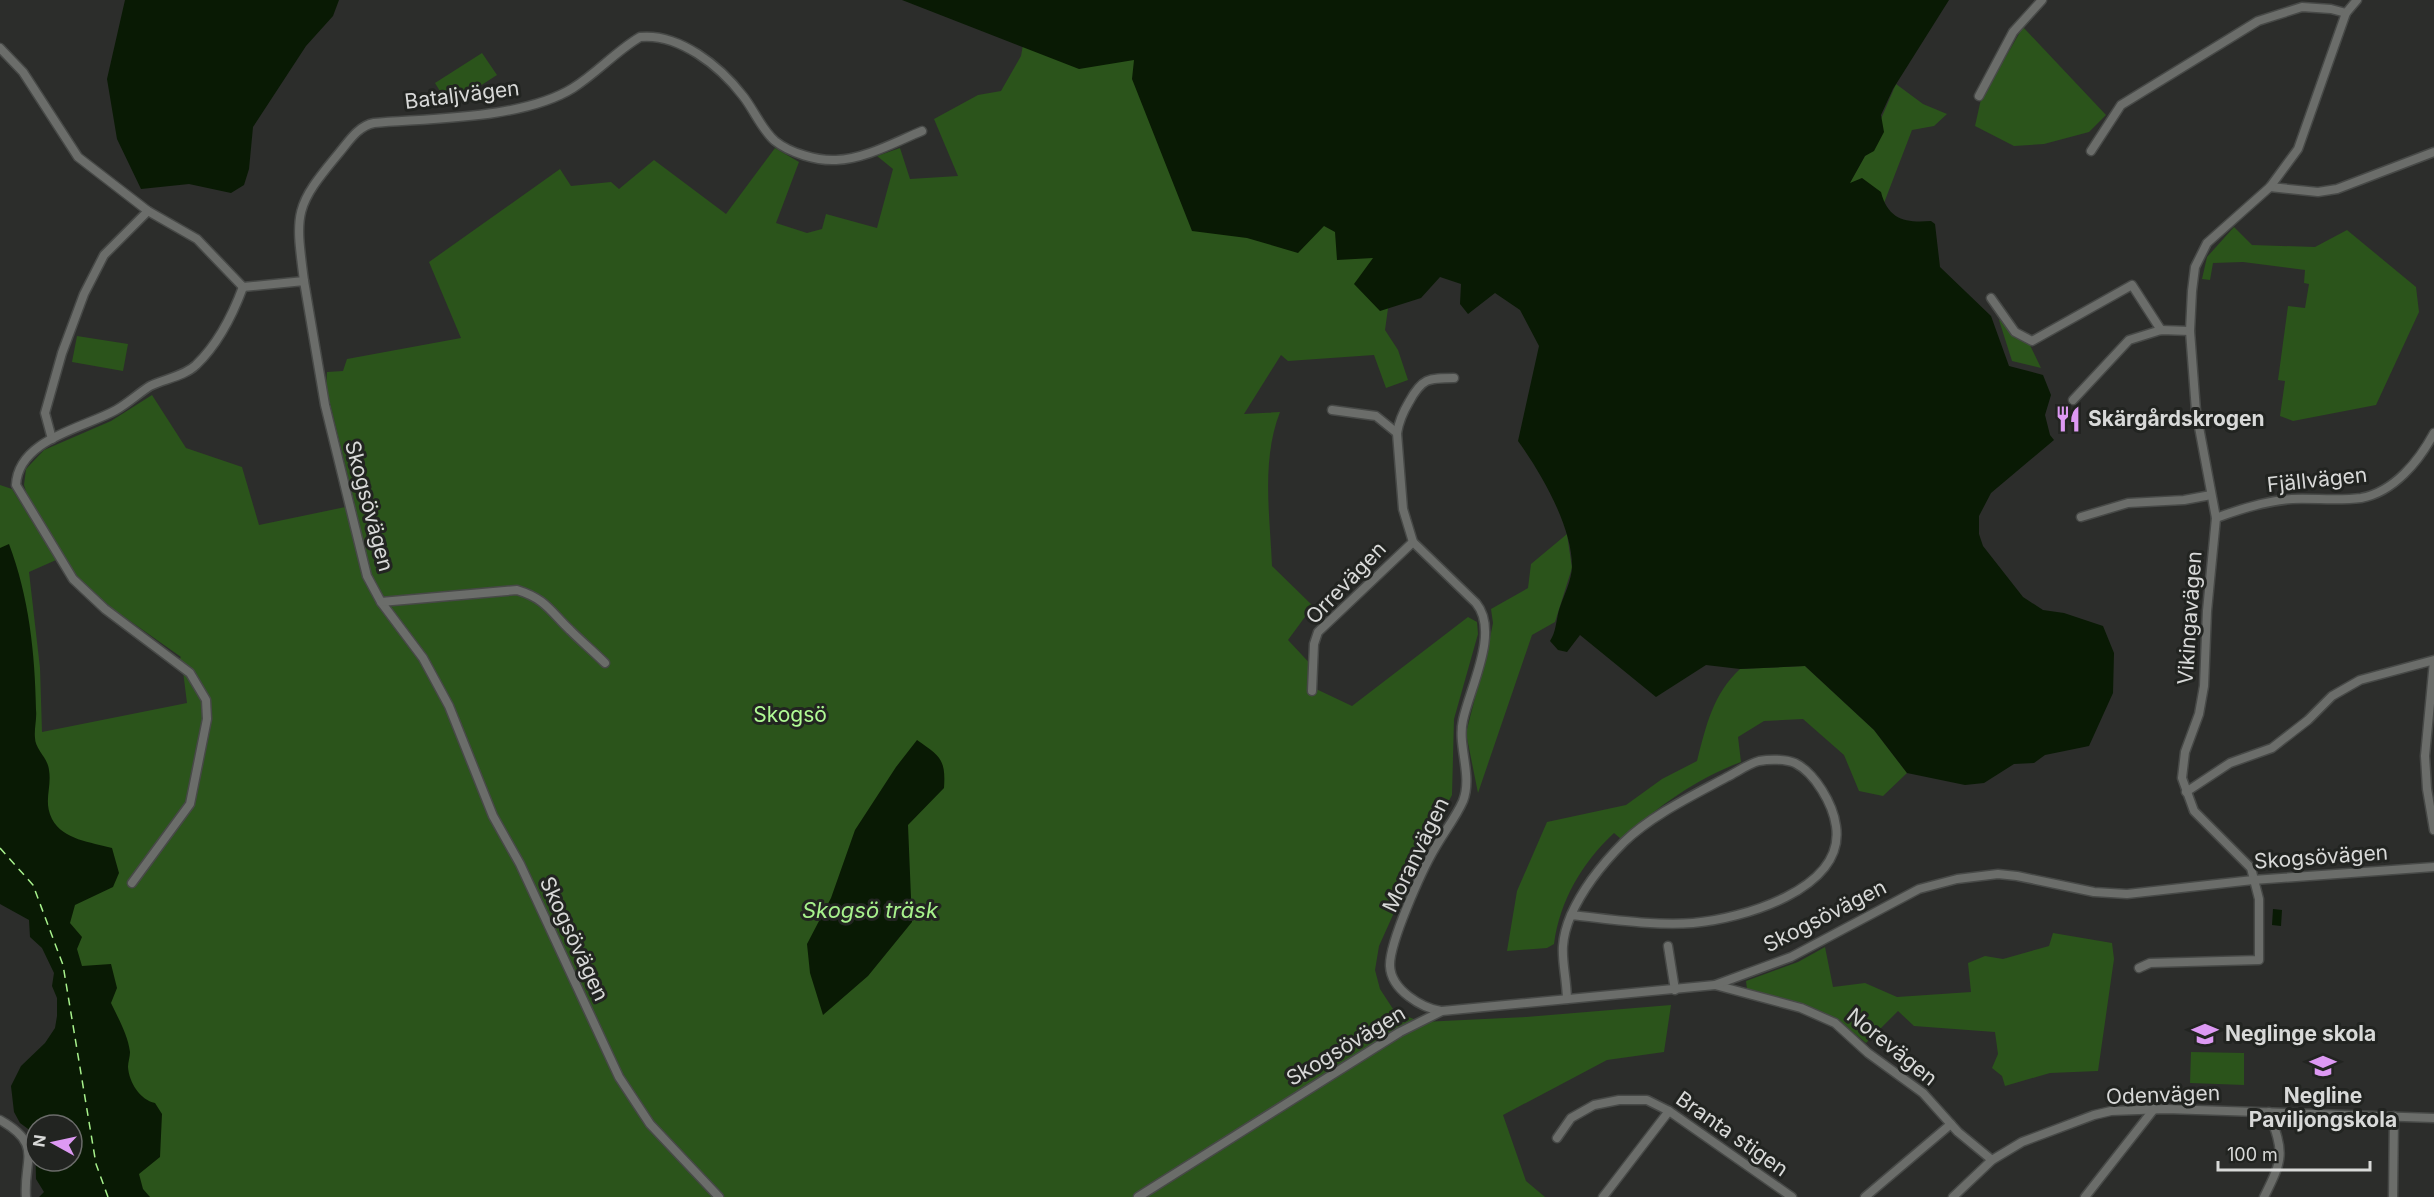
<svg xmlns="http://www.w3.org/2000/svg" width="2434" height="1197" font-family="Inter,sans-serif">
<rect width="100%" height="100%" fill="#2c2d2b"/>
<g fill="#2b541b">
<path d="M 1031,0 L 1431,0 L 1385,330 L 1398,350 L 1408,380 L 1386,388 L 1374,355 L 1288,361 L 1281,355 L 1244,414 L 1280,412 C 1261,461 1270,515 1272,566 L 1313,606 L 1288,640 L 1316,670 L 1314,688 L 1352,706 L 1468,617 L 1477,622 L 1478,634 L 1454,719 L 1452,795 L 1420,855 L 1379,946 L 1375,970 L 1380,989 L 1395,1012 L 1422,1022 L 1526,1017 L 1671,1005 L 1664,1052 L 1607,1060 L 1503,1115 L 1526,1181 L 1545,1197 L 93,1197 L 86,1043 L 0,833 L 0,485 L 12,489 L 56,560 L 29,572 L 40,668 L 42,732 L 187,703 L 183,671 L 175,665 L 181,657 L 113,609 L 72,574 L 28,498 L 24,485 L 26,469 L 44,450 L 111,421 L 152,395 L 186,448 L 242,467 L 259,525 L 355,505 L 326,387 L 327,372 L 343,371 L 347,359 L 461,338 L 429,262 L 560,169 L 571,186 L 611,182 L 619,189 L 654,160 L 726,214 L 775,148 L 799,162 L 776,223 L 807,233 L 822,229 L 826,214 L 877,228 L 893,169 L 877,156 L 900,148 L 910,179 L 958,176 L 934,119 L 978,95 L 1001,91 L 1021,56 Z"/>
<polygon points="2023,27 2106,115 2089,132 2044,144 2014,146 1975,126 1981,99"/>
<polygon points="482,53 497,75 449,106 435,83"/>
<polygon points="1896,84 1923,104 1947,114 1934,126 1912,130 1884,203 1849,184 1865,156"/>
<polygon points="2234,227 2252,245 2315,247 2347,230 2416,287 2419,312 2376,405 2293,421 2280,416 2285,381 2278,380 2288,306 2305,308 2309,284 2304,283 2305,270 2243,262 2213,263 2210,280 2202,279 2207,257"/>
<polygon points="2002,319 2029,343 2041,368 2012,361 1999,320"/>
<polygon points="77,336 128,344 123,371 72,362"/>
<polygon points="1567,534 1572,568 1555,622 1532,635 1478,793 1466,733 1489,643 1493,623 1491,609 1528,588 1531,564"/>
<path d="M 1805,666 L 1874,730 L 1907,773 L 1883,796 L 1859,791 L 1844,755 L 1803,719 L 1764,721 L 1738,737 L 1741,762 C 1695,779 1658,807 1621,839 L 1614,833 C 1582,863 1560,900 1554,944 L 1547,948 L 1507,951 L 1517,891 L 1547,822 L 1626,805 L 1662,779 L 1697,761 C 1706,726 1713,694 1740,669 Z"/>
<path d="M 2053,933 L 2112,943 L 2114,959 L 2098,1071 L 2050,1073 L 2005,1086 L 2002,1076 L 1992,1068 L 1998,1054 L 1995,1032 L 1914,1026 L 1898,1011 L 1866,1043 C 1828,1010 1794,1003 1747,989 L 1746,981 L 1798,962 L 1825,947 L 1833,987 L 1865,983 L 1897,997 L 1971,992 L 1968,963 L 1985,956 L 2003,959 L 2049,946 Z"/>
<polygon points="2191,1052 2244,1053 2244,1085 2190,1083"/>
</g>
<g fill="#091a04" fill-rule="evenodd">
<polygon points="125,0 339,0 333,16 306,46 253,127 249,169 244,185 231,193 189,184 141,189 117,139 107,79"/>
<path d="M 902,0 L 1949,0 L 1893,89 L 1881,115 L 1884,132 L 1874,151 L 1865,156 L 1850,183 L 1862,178 L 1881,192 C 1888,220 1906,223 1931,221 L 1935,224 L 1940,267 L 1991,316 L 2009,366 L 2043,375 L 2051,395 L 2045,415 L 2050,435 L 2054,440 L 1991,493 L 1979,516 L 1979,534 L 1983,546 L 2023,597 L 2043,610 L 2064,613 L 2103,626 L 2114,653 L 2113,693 L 2089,746 L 2045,755 L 2034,763 L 2014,764 L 1984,783 L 1965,785 L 1907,773 L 1874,730 L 1805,666 L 1740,669 L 1706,665 L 1656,697 L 1580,635 L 1567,652 L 1558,650 L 1550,641 C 1556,632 1556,621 1559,610 C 1563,597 1572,580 1572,566 C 1572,526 1541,473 1518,441 L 1539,346 L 1520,310 L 1495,293 L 1468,314 L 1460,304 L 1461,284 L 1440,277 L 1421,298 L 1380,311 L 1354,284 L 1373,258 L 1337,260 L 1335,232 L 1324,226 L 1298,253 L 1247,238 L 1192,231 L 1132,79 L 1134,60 L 1079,69 Z"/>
<path d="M 9,544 C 29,597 35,653 36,710 C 37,719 34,729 35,738 C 35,749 48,758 49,770 C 52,788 43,801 52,819 C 63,840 91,842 112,848 L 119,873 L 113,887 L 75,905 L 70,923 L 82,937 L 77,949 L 82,966 L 111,964 L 117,988 L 111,1003 C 118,1018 128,1035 130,1052 C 130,1057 128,1062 128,1067 C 129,1082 140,1100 155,1103 L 162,1114 L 160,1157 L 139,1174 L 143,1189 L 150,1197 L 39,1197 L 44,1192 L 36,1179 L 35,1134 L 20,1123 L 14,1112 L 11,1086 L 21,1066 L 45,1043 L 55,1028 L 57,1016 L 57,998 L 52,986 L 54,973 L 42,948 L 30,937 L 29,920 L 0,904 L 0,548 ZM 36,1125 L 72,1125 L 72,1161 L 36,1161 Z"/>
<path d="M 917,740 C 940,756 946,759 944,788 L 908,825 L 912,922 L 868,976 L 823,1015 L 810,973 L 807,944 L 831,898 L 855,830 L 896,767 Z"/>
<polygon points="2273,909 2282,910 2281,926 2272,925"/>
</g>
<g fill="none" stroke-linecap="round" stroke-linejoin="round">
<polyline stroke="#a7f18c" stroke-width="1.5" stroke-dasharray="8 6" stroke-linecap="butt" points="0,848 33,885 63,965 96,1164 108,1197"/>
<g stroke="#474947" stroke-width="11">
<g id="minor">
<polyline points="0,48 23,72 78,157 148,211 197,239 243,287 304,281 325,405 367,576 381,602 423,658 449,706 493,816 520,864 619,1077 650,1124 719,1197"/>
<polyline points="1979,96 2013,32 2042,0"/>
<polyline points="2091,151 2121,105 2258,21 2302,7 2331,9 2346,13"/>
<polyline points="2270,187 2318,192 2337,189 2434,152"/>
<path d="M 304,281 C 295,212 294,207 339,153 C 349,141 358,126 374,123 C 433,118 523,119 573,88 C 597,73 616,51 640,37 C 679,33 720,66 743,96 C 754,110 762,130 775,141 C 790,153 817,161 836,160 C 865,159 895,142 922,131"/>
<polyline points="1991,298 2015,332 2032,341 2132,285 2161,330"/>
<polyline points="2073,400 2129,340 2161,330 2190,331"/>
<polyline points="1332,410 1376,416 1397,433"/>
<polyline points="52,439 45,413 62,353 84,294 104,255 148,211"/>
<polyline points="2081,517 2128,503 2184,500 2211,495"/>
<path d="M 2216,518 C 2240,509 2265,501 2292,499 C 2314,498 2338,501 2361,498 C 2394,492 2419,461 2434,433"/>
<path d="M 381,602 L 517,590 C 546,599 550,611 570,630 C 581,641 594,652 605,663"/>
<polyline points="2434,661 2425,756 2427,789 2434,830"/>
<polyline points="1312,691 1314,644 1318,632 1413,542"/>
<polyline points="2186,792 2230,763 2272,748 2308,720 2332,696 2360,680 2434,660"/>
<path d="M 132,883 L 190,804 L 207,719 L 206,700 L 190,673 L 105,609 L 73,579 L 16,485 C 18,439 84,428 116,410 C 128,403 139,393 150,386 C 164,379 185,376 196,365 C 217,345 233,314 243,287"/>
<polyline points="1668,946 1675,990"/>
<polyline points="2139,968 2150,963 2259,960 2259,899 2251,868 2194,811 2182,778 2185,752 2199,714 2204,686 2207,611 2216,518 2196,411 2190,331 2192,291 2195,267 2207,243 2270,187 2298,149 2346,13 2357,0"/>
<polyline points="1715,985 1801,1008 1835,1023 1868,1053 1923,1093 1958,1132 1992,1160"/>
<path d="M 1567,999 C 1566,965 1556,950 1571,915 C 1583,888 1603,863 1624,842 C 1652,815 1692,796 1727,777 C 1737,772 1748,764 1759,761 C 1770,759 1785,759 1795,763 C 1815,773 1833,804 1836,826 C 1846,890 1740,919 1693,923 C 1653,926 1611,919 1571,915"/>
<path d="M 1441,1011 C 1422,1008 1391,990 1390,966 C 1389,943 1422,870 1435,848 C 1444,832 1456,817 1463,801 C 1473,775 1457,746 1463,720 C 1470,687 1500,632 1476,603 L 1413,542 L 1403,509 L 1397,433 C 1399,421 1403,412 1409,402 C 1422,378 1428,378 1454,378"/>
<path d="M 0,1120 C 44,1145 23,1159 26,1197"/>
<polyline points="1557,1138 1571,1118 1594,1105 1619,1100 1647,1100 1669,1111 1792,1197"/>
<polyline points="1138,1197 1400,1032 1442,1011 1715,985 1791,957 1919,889 1957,879 1998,874 2017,876 2094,892 2127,894 2253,880 2434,867"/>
<polyline points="1603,1197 1669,1111"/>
<polyline points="1865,1197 1951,1124"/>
<polyline points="1953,1197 1992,1160 2022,1142 2094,1115 2111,1111 2166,1109 2434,1118"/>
<polyline points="2085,1197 2154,1109"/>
<path d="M 2264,1197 C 2284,1157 2284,1154 2269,1112"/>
<polyline points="2393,1197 2394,1116"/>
</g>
</g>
<use href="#minor" stroke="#6b6d6a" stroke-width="8"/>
</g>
<defs>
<g id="restaurant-bare" transform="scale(2.07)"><path d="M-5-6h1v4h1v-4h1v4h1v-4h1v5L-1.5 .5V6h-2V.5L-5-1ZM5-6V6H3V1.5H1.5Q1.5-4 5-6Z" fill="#dd99f3" stroke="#222421" stroke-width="2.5" paint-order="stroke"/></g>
<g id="school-bare" transform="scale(2.07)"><path d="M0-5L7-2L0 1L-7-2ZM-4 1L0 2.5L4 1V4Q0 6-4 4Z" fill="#dd99f3" stroke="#222421" stroke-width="2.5" paint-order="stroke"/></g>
</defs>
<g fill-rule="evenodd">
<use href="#restaurant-bare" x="2068" y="419"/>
<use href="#school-bare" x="2205" y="1034"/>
<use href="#school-bare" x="2323" y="1066"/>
</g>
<g text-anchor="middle" stroke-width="6" stroke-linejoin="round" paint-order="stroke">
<g font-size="21" fill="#d8d9d8" stroke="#222421">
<text transform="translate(462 95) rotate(-7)" y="7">Bataljvägen</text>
<text transform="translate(2317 480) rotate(-6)" y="7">Fjällvägen</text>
<text transform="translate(369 506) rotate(75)" y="7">Skogsövägen</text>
<text transform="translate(1346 583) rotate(-46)" y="7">Orrevägen</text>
<text transform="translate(2190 618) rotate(-86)" y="7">Vikingavägen</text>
<text transform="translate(1416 855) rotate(-64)" y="7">Moranvägen</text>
<text transform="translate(2321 857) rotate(-4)" y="7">Skogsövägen</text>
<text transform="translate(1825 916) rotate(-27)" y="7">Skogsövägen</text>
<text transform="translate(574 939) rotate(65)" y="7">Skogsövägen</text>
<text transform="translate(1346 1046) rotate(-31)" y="7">Skogsövägen</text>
<text transform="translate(1892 1047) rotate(39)" y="7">Norevägen</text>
<text transform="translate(2163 1095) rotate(-2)" y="7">Odenvägen</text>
<text transform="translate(1732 1134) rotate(35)" y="7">Branta stigen</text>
</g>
<g font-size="21" font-weight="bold" fill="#d8d9d8" stroke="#222421" text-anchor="start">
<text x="2088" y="426">Skärgårdskrogen</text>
<text x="2225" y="1041">Neglinge skola</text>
<text x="2323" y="1103" text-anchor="middle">Negline<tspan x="2323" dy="24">Paviljongskola</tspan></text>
</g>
<g font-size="21" fill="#aff994" stroke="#222421">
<text x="790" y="722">Skogsö</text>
</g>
<g font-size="22" font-style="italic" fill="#a7f18c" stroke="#222421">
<text x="870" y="918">Skogsö träsk</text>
</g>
</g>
<g transform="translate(54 1143) rotate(278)"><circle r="28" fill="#222421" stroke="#6b6c6a" stroke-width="1.5"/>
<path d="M0-4.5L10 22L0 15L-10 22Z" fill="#dd99f3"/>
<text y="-9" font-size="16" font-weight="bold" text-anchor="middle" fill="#d8d9d8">N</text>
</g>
<path d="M2218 1161v9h152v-9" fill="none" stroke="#d8d9d8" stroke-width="3"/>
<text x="2227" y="1161" font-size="18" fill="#d8d9d8" stroke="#222421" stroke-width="4.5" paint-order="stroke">100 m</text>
</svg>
